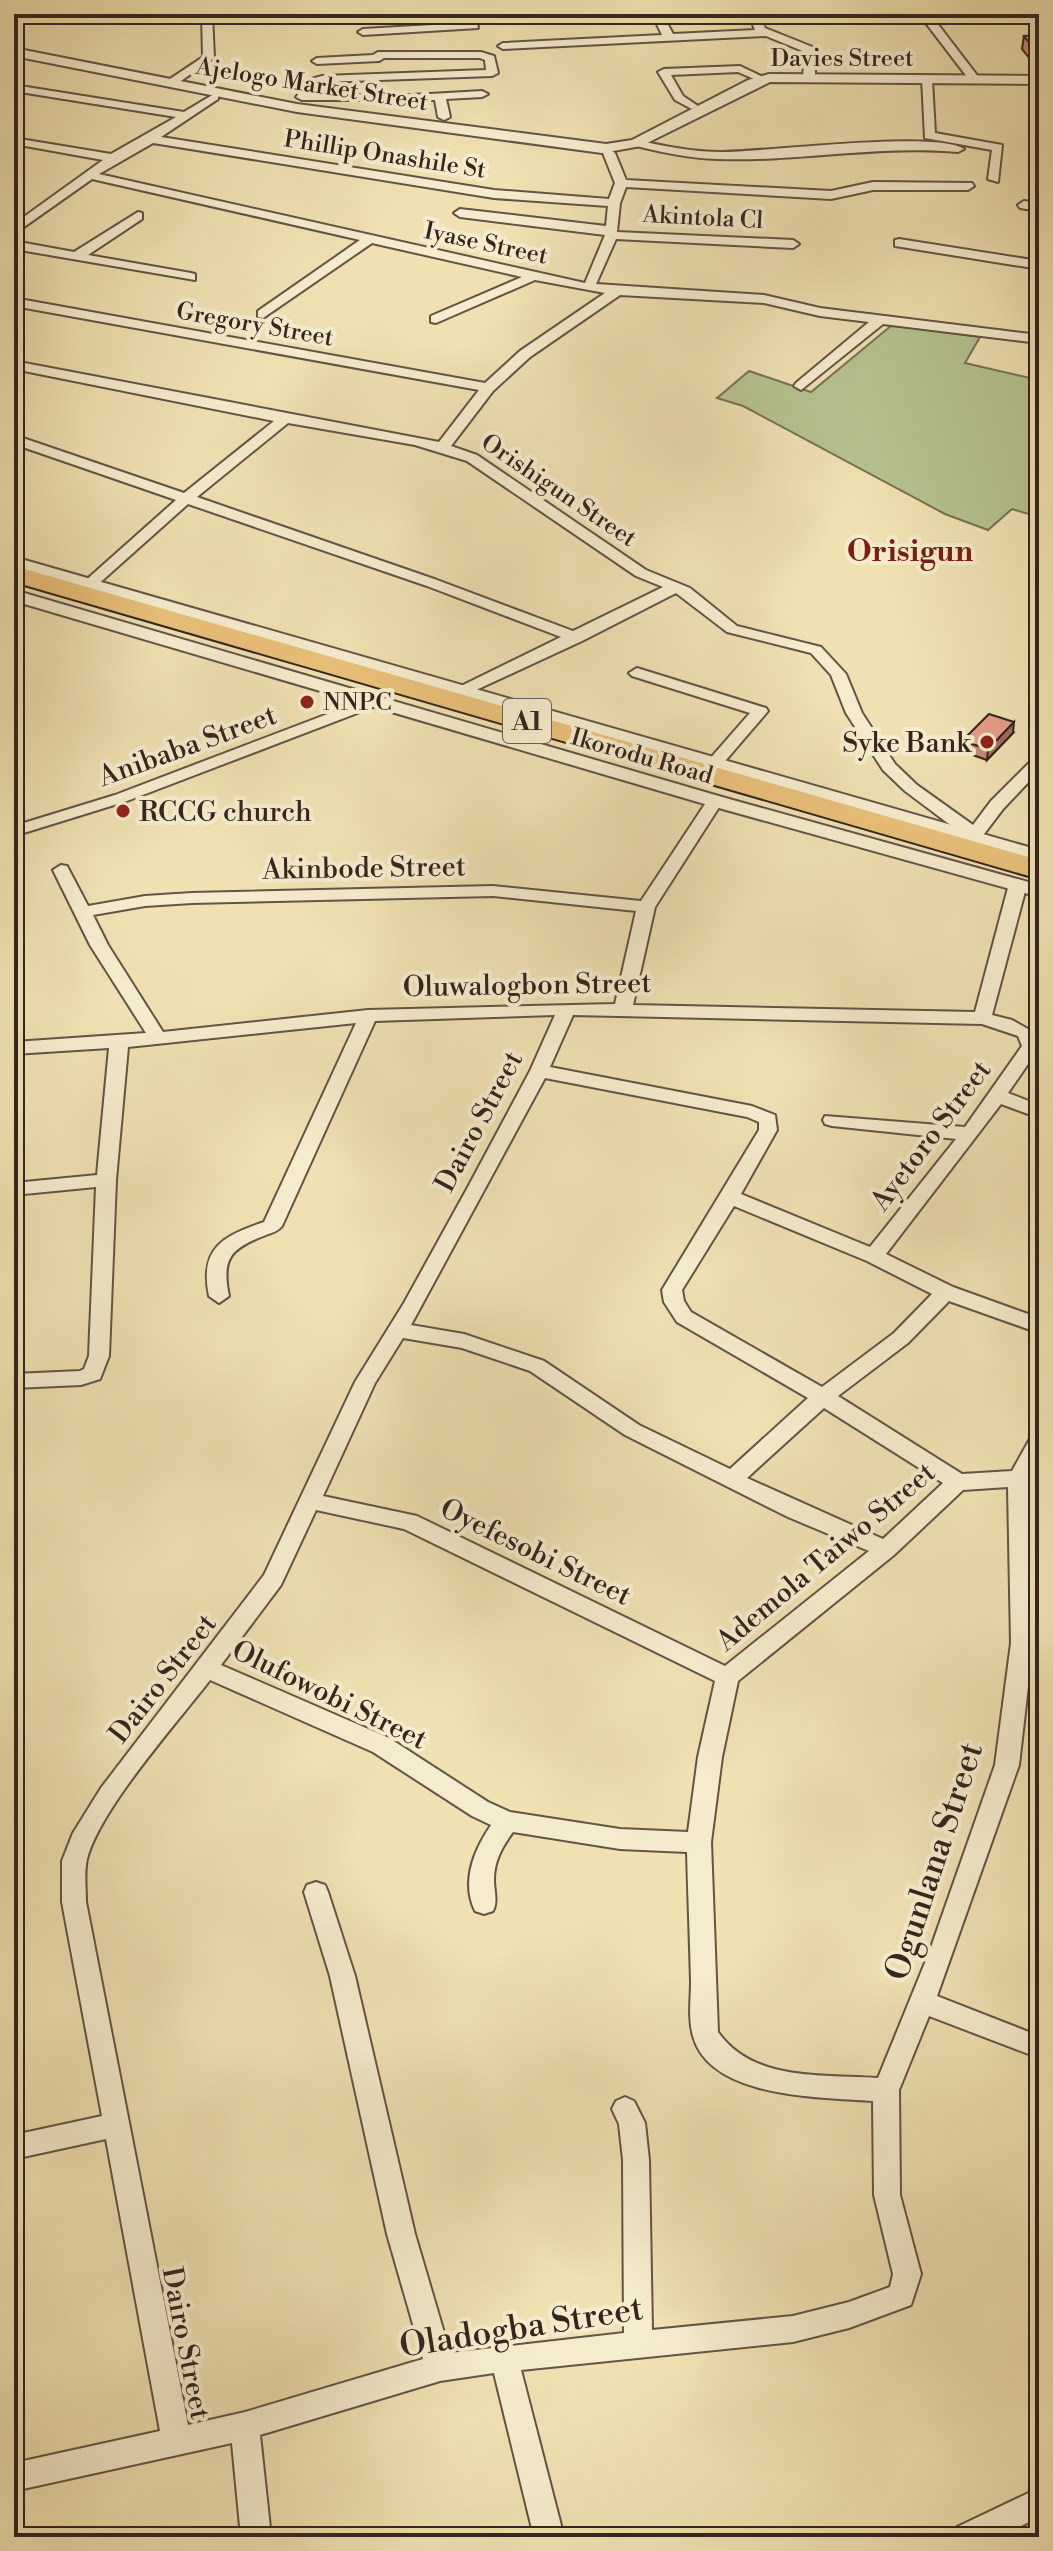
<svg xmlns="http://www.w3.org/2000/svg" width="1053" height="2551" font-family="'Libre Bodoni',serif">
<rect width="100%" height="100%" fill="#efe1b2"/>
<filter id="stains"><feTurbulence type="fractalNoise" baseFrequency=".0025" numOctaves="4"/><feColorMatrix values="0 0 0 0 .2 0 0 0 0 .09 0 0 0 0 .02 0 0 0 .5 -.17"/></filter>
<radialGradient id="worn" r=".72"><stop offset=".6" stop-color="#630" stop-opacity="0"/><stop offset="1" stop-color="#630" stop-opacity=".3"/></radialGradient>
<polygon fill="#b6c38e" stroke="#757456" stroke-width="2" points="892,325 980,337 965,363 1039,380 1039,487 1032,515 1012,509 988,530 945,514 743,406 717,398 749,371 811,392"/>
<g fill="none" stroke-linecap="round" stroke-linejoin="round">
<g stroke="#635444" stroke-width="4">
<g id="minor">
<polygon points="202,14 212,14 214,58 175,85 167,85 167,81 203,57"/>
<polygon points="465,14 475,14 478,28 363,35 358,32 363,29 468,23"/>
<polygon points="652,14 662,14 673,34 755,30 749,14 759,14 765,28 815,48 815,77 809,80 803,77 805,52 766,36 503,49 498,46 503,43 662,35"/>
<polygon points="919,14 930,14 979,78 979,82 971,82"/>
<polygon points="378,52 481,52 494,56 498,73 492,76 323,82 310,94 395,96 482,91 488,94 482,97 446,99 450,117 444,120 438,117 435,100 302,100 296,97 311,79 322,76 486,70 485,60 480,58 384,58 379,61 317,64 312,61 317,58 373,55"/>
<polygon points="740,66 767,79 761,82 738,72 671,75 683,96 698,106 692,109 675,100 658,72 664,69"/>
<polygon points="922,78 932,80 935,133 1002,145 998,182 988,179 992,150 925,138"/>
<path d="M 14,85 L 184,112 L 214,94 L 218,95 L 218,99 L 161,137 L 494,190 L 609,199 L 615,183 L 603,153 L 609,149 L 615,153 L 626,180 L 831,191 L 873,182 L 972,183 L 974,186 L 968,190 L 873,190 L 831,199 L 626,187 L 620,203 L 617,232 L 793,240 L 799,244 L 793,248 L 616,239 L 596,284 L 764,295 L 820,308 L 1039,335 L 1039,343 L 883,324 L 801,390 L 794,386 L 796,383 L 869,322 L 820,316 L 764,303 L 620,295 L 530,357 L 493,391 L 451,446 L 477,455 L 646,570 L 690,588 L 737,626 L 821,647 L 846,674 L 862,713 L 895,764 L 917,785 L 973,825 L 991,801 L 1033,759 L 1039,757 L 1039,771 L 1003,809 L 978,842 L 966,842 L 965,836 L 905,791 L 883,770 L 846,713 L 831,675 L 811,653 L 727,632 L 676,593 L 582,641 L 461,697 L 455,695 L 455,689 L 561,637 L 427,586 L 188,504 L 95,587 L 85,587 L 85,581 L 176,500 L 14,444 L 14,435 L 184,493 L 274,421 L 14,369 L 14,361 L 439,442 L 479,390 L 14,306 L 14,298 L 485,383 L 520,351 L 605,293 L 535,280 L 436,323 L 431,322 L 431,316 L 522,277 L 372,243 L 263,318 L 258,317 L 258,311 L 360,240 L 92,179 L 14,234 L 14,224 L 103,160 L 14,144 L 14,138 L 111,154 L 176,117 L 14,91 ZM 153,143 L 494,198 L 608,206 L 606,226 L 460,209 L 454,213 L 460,217 L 605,235 L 585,283 L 99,174 ZM 288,423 L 415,445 L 467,461 L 636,576 L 663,587 L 573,631 L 437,580 L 197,497 Z"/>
<path d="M 636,140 C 664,146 692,152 721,152 C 766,152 936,130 964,149 L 958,152 C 877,145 798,162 717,159 C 688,158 660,152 632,145 L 632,141 Z"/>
<polygon points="1024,201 1039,203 1039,211 1020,208 1018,205"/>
<polygon points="138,212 142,213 142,219 88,255 191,273 195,274 195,280 14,249 14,241 74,252"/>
<polygon points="899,239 1039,261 1039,269 895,246 895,240"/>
<polygon points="637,668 766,708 768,711 720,767 708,767 708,761 750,713 632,676 629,673"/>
<polygon points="375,696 381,698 381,704 127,801 14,836 14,826 115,795"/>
<path d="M 715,796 L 723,801 L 655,907 L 633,1005 L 975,1012 L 1009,884 L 1018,879 L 1027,884 L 992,1015 L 1012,1020 L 1035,1033 L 1039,1048 L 1008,1093 L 1039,1105 L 1039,1118 L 1001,1104 L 886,1254 L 953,1287 L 1039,1318 L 1039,1333 L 949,1301 L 908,1343 L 838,1396 L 962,1474 L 1012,1471 L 1031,1437 L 1039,1434 L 1039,1462 L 1032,1474 L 1039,1476 L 1039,1492 L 1030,1490 L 1033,1643 L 1019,1765 L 937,1996 L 1039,2036 L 1039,2058 L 929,2016 L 899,2090 L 900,2195 L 921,2274 L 911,2305 L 849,2328 L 793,2342 L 521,2370 L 564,2537 L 534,2537 L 494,2373 L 440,2381 L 260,2435 L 271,2537 L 241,2537 L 232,2443 L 14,2491 L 14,2463 L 160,2431 L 106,2139 L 14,2159 L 14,2135 L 102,2116 L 62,1902 L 62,1861 L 73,1833 L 101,1788 L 264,1575 L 355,1382 L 404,1303 L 468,1187 L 530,1071 L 555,1015 L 375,1021 L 282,1226 C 277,1232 273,1232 266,1235 C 231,1248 221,1258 229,1296 L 219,1303 L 209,1296 C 199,1248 223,1236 264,1222 L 356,1023 L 128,1047 L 116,1180 L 109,1356 L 100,1379 L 81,1385 L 14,1388 L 14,1374 L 80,1371 L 84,1369 L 89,1356 L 96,1187 L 14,1195 L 14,1183 L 97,1175 L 109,1048 L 14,1054 L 14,1042 L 146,1033 L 90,945 L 53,870 L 61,865 L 67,866 L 88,906 L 145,896 L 192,893 L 493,886 L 641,901 L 709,798 ZM 493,896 L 636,911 L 615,1004 L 368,1010 L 163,1032 L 108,945 L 93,915 L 145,906 L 192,903 ZM 573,1015 L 982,1024 L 1018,1036 L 1022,1046 L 965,1127 L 825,1116 L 823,1120 L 825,1124 L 832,1126 L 956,1139 L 870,1247 L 741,1194 L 777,1130 L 775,1115 L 752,1106 L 550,1067 ZM 545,1078 L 747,1117 L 759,1122 L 759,1130 L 662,1290 L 664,1302 L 677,1322 L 808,1398 L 730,1469 L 639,1425 L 544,1361 L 464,1334 L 411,1325 ZM 734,1206 L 867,1261 L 932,1294 L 894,1333 L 822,1387 L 691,1312 L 684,1301 L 682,1290 ZM 403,1338 L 462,1348 L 530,1371 L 625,1435 L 788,1517 L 869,1551 L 725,1666 L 417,1516 L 323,1496 L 375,1383 ZM 824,1408 L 943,1483 L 883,1539 L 747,1478 ZM 1008,1487 L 1011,1643 L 995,1765 L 929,1953 L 878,2078 C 823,2074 753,2082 718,2032 L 711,1842 L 722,1757 L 738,1681 L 894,1555 L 963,1490 ZM 316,1510 L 404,1529 L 715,1681 L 698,1757 L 688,1832 L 620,1829 L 510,1812 L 488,1802 L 389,1738 L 221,1665 L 281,1585 ZM 210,1680 L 373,1752 L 472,1816 L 491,1825 C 474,1850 461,1882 475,1911 L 484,1914 L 493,1911 C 498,1901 494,1891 494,1880 C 494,1861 502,1847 513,1832 L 620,1849 L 687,1852 C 688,1895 690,1938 691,1981 C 691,1998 688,2019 693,2036 C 710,2099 822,2097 873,2101 L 874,2195 L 893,2274 L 890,2287 L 849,2302 L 793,2316 L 652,2330 L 649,2160 L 645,2123 L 634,2101 L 625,2097 L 616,2101 L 612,2109 L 619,2124 L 623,2160 L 624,2333 L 450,2353 L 415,2234 L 355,1976 L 328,1892 L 325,1885 L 316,1882 L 307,1885 L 304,1892 L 330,1976 L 387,2234 L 423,2359 L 245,2412 L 188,2425 L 86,1902 C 86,1888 84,1872 87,1859 C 100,1809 176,1724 210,1680 Z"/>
<polygon points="1039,2488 1039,2517 999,2537 952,2537 957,2527"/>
</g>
</g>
<g stroke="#635444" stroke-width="4">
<g id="tertiary">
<polygon points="14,48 297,104 606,144 632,140 748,80 769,74 1039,76 1039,84 770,82 641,146 602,153 297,112 14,56"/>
<polygon points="14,557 1039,850 1039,862 14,568"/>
<polygon points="14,590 722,797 1039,885 1039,897 708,805 14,601"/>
</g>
</g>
<g stroke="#34251f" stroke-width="4">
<polygon id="motorway" points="14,566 1039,860 1039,879 14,582"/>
</g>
<use href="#minor" fill="#f5eccd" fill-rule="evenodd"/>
<use href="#tertiary" fill="#f5eccd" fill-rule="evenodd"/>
<use href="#motorway" fill="#e8c079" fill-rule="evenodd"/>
</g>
<g fill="#c58977" stroke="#34251f" stroke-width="2">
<polygon points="1039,35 1039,68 1037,68 1022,49 1024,36"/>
<polygon points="1013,733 987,760 961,751 962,741"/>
</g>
<polygon fill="#a06f61" stroke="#34251f" stroke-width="2" points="1014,722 1013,733 987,760 988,749"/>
<g fill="#e59f8a" stroke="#34251f" stroke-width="2">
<polygon points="1039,35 1039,55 1024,36"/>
<polygon points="989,714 1014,722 988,749 962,741"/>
</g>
<g fill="#8f2418" stroke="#f5eccd" stroke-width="3">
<circle cx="307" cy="702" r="8"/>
<circle cx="987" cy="742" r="8"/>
<circle cx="123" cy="811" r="8"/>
</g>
<g text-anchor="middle" stroke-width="8" stroke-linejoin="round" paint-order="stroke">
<g font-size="24" fill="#34251f" stroke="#f5eccd">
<text x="842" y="66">Davies Street</text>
<text transform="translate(312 84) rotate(9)" y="8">Ajelogo Market Street</text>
<text transform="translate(385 154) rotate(9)" y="8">Phillip Onashile St</text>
<text transform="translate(703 217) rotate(3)" y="8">Akintola Cl</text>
<text transform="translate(486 243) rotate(12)" y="8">Iyase Street</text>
<text transform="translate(255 324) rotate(10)" y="8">Gregory Street</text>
<text transform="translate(559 490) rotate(34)" y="8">Orishigun Street</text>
<text transform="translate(642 756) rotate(16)" y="8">Ikorodu Road</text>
</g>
<g font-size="24" fill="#34251f" stroke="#f5eccd" text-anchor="start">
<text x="323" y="710">NNPC</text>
</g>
<rect fill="#f5eccd" stroke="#6e6153" stroke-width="2" x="503" y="699" width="48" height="44" rx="6"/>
<g font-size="26" font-weight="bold" fill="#34251f">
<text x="527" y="730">A1</text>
</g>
<g font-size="28" fill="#34251f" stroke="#f5eccd" text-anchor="end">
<text x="971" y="752">Syke Bank</text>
<text x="139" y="821" text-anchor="start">RCCG church</text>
</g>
<g font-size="28" fill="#34251f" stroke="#f5eccd">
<text transform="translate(187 745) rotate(-20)" y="10">Anibaba Street</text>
<text transform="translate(364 867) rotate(-1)" y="10">Akinbode Street</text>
<text transform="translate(527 984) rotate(-1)" y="10">Oluwalogbon Street</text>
<text transform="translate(478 1121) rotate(-62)" y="10">Dairo Street</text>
<text transform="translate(930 1135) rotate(-53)" y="10">Ayetoro Street</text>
<text transform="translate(536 1551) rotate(26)" y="10">Oyefesobi Street</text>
<text transform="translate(825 1556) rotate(-40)" y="10">Ademola Taiwo Street</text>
<text transform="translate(162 1678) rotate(-52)" y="10">Dairo Street</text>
<text transform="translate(330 1694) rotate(26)" y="10">Olufowobi Street</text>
<text transform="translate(187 2343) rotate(79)" y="10">Dairo Street</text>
</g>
<g font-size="30" font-weight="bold" fill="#7a1f14" stroke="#f5eccd">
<text x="910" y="561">Orisigun</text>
</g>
<g font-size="34" fill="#34251f" stroke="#f5eccd">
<text transform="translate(933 1861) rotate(-72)" y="12">Ogunlana Street</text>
<text transform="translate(521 2326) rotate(-9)" y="12">Oladogba Street</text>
</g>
</g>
<rect width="1053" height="2551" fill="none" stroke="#efe1b2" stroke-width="48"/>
<rect x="16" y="16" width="1021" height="2519" fill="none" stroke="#34251f" stroke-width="4"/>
<rect x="24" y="24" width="1005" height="2503" fill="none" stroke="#34251f" stroke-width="2"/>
<rect width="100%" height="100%" filter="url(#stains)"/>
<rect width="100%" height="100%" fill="url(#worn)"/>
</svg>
